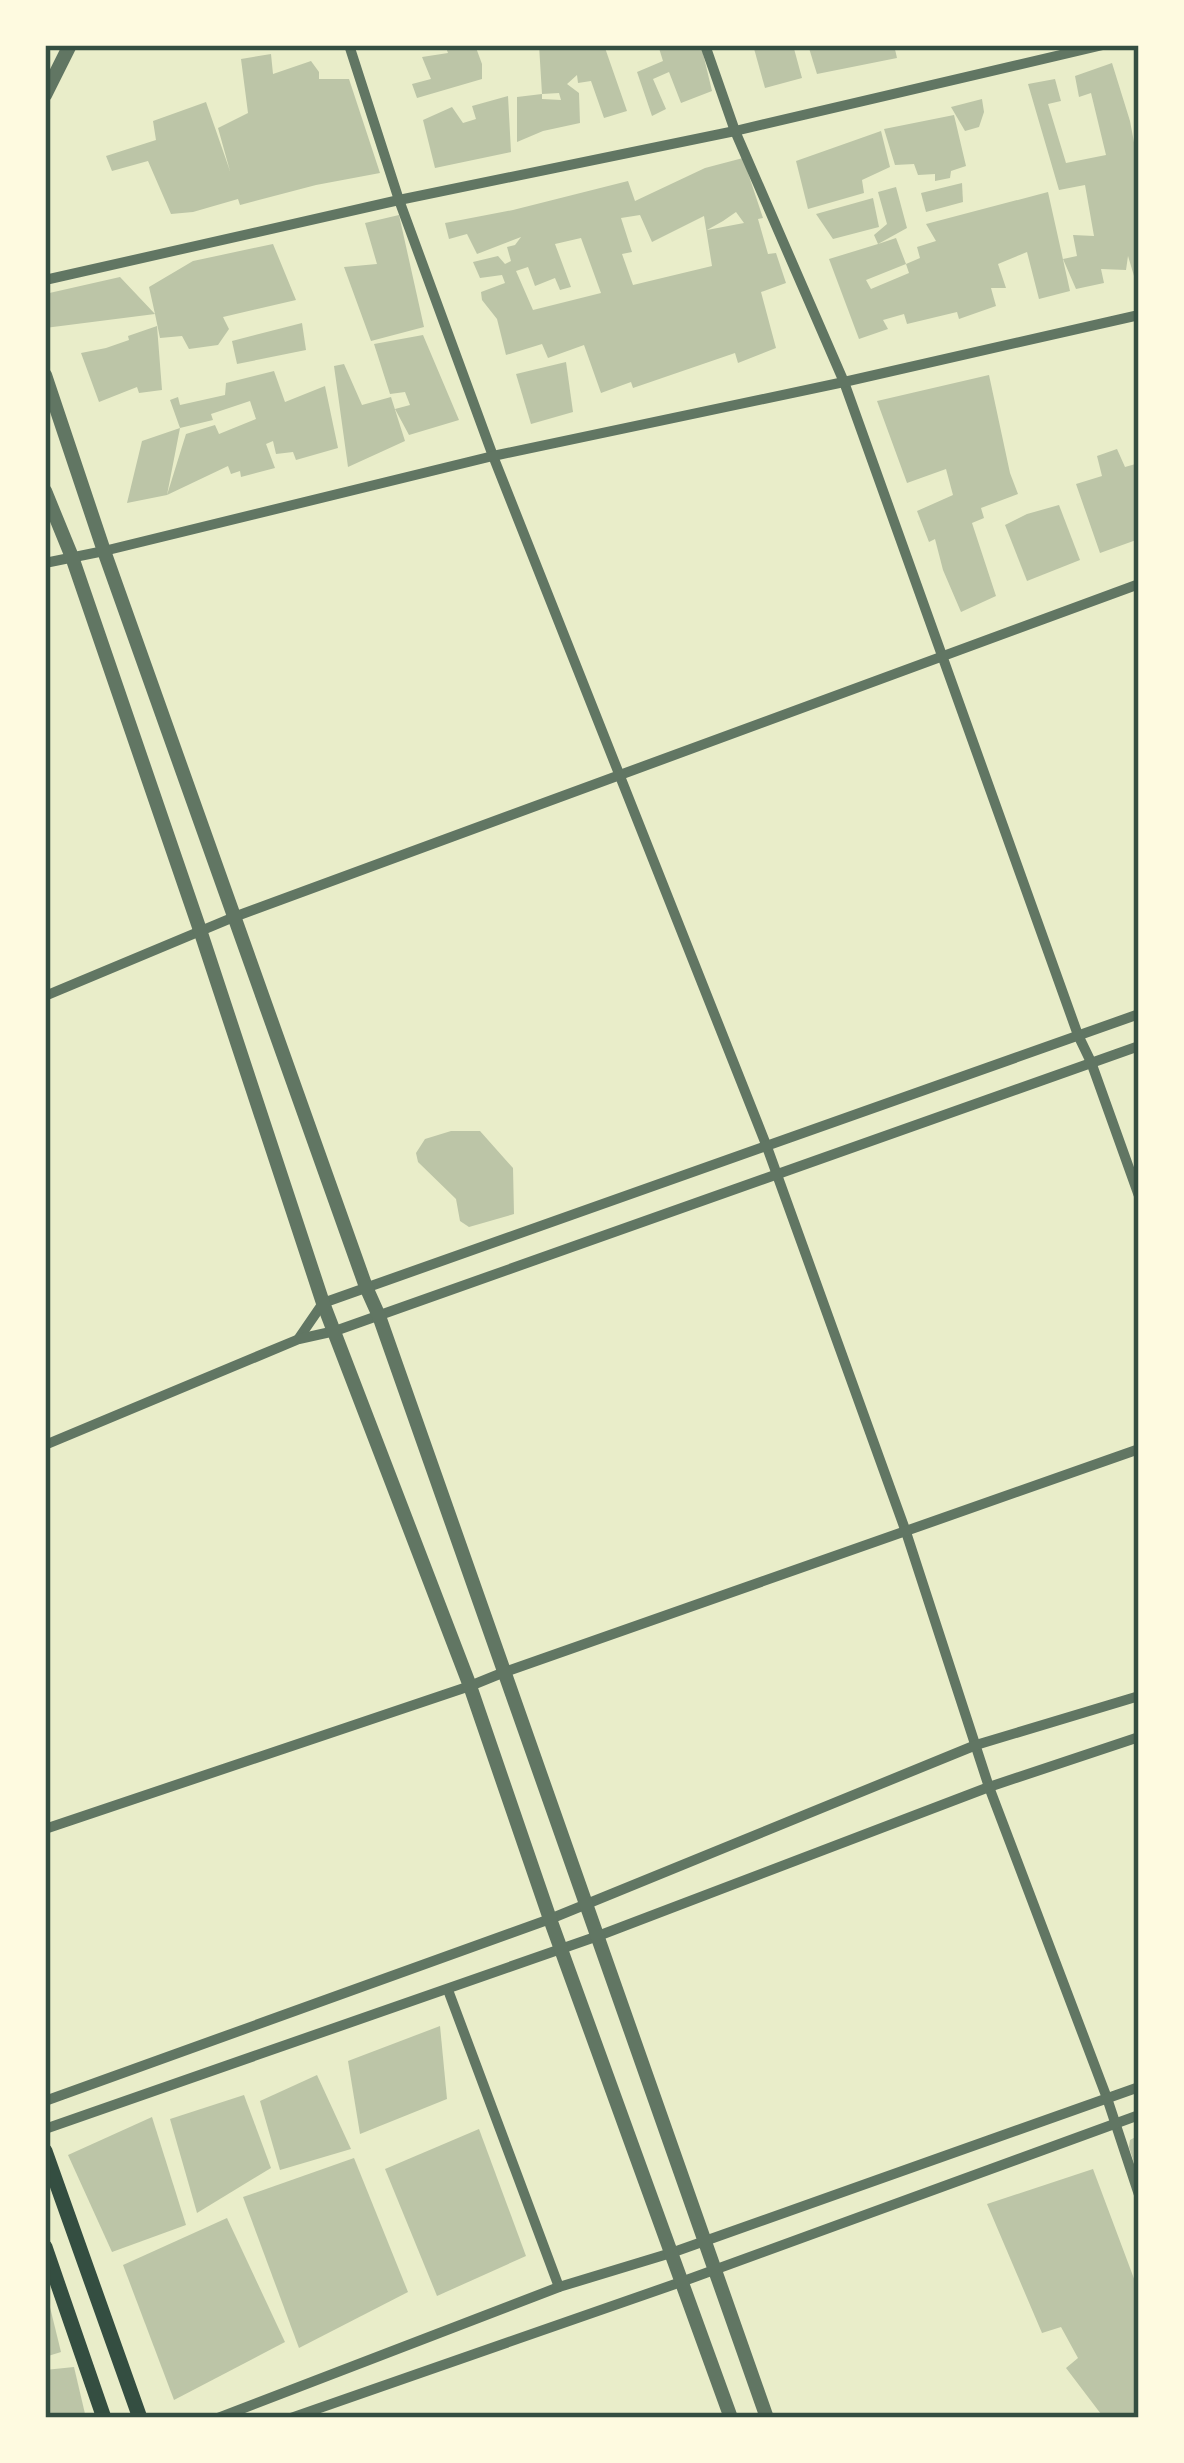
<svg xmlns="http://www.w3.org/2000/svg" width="1184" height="2463" font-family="Signika,sans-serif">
<rect width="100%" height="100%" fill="#e9edc9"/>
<g fill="#bcc5a7" fill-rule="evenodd">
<polygon points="445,45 475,45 482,64 482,79 417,98 412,84 431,79 422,57 448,53"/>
<polygon points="539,45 604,45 627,111 604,118 591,81 578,83 577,75 567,84 579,93 580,123 543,131 517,142 517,97 542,94 542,99 561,100 559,93 542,94"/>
<polygon points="658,45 701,45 712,91 681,103 669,72 653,79 666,109 652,116 637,72 663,61"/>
<polygon points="753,45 793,45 802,78 765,88"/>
<polygon points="808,45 894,45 897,58 817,74"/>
<polygon points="271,54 273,74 311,61 319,72 319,79 349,79 380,173 316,185 240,205 238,199 193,212 171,214 148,161 112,171 106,156 156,140 153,121 206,102 230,171 218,128 248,113 241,59"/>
<polygon points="1112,63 1130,121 1139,169 1139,275 1134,276 1128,256 1126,270 1101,269 1104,283 1076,289 1063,259 1077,256 1073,235 1094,236 1085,185 1059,190 1028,84 1055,79 1061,101 1048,104 1066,163 1106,155 1091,93 1079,97 1075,76"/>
<polygon points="508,96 511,152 435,168 423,120 452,107 463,123 476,119 472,106"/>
<polygon points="982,99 984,112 979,127 965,131 951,107"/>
<polygon points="954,115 966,166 951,171 950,178 935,181 935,174 918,175 914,164 895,165 884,129"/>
<polygon points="881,131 890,167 862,180 864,193 808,209 796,161"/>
<path d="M 743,158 L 763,218 L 758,219 L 768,254 L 776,253 L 786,283 L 761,292 L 776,348 L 738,363 L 735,353 L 633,388 L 631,382 L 601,393 L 584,345 L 548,358 L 542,344 L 506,355 L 497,319 L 482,300 L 481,292 L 505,283 L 502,275 L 480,278 L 473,262 L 498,256 L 505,264 L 511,261 L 507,247 L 515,245 L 521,237 L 477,254 L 467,234 L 449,239 L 445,223 L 513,210 L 628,181 L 635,201 L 705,168 ZM 736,212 L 744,223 L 707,230 L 723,221 ZM 640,215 L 652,242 L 704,216 L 712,266 L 633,285 L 622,254 L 632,252 L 621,218 ZM 581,238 L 601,293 L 533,310 L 516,271 L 528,267 L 535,286 L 555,278 L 560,290 L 571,287 L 555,244 Z"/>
<polygon points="962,183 963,202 926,212 921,193"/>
<path d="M 896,187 L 907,228 L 878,244 L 896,238 L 906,264 L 920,258 L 917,247 L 936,241 L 926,224 L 1048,192 L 1070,291 L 1039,299 L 1027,252 L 998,264 L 1006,288 L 991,288 L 996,306 L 959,319 L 957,312 L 907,324 L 904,314 L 883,320 L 888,329 L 859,339 L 829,259 L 878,244 L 874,235 L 887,224 L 878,192 ZM 906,264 L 909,273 L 871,289 L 866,280 Z"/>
<polygon points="873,198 879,227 833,239 816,214"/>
<polygon points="399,215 424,327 371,341 344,267 377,264 365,223"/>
<polygon points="273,244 296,300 223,317 229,329 218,345 189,349 182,336 160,338 155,314 45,328 45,294 120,277 155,314 149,287 193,261"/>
<polygon points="302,323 306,350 237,364 232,341"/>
<polygon points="157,326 162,390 139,393 137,387 99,402 81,353 106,348 129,340 128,336"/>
<polygon points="423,335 459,420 409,435 395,409 410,405 405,392 390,394 374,344"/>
<polygon points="566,362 573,412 531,424 516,374"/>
<polygon points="344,364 362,405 391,397 405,441 348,467 334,366"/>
<polygon points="274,371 285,402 325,386 338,448 296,460 293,452 276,454 273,441 266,444 275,468 241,477 240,471 231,474 228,466 167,495 127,503 142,441 180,428 167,495 186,434 215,425 219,434 256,419 250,401 211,414 213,420 180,428 170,400 178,397 180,405 225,395 226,383"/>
<polygon points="989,375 1010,473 1018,494 981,508 984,518 972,523 996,596 961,612 943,570 935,539 929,542 917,511 953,495 946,469 907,483 877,401"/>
<polygon points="1117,449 1125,467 1139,463 1139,539 1100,553 1076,484 1102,476 1097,456"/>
<polygon points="1059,505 1080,560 1027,581 1005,525 1027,514"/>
<polygon points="451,1131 480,1131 513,1168 514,1214 469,1227 460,1221 456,1199 418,1162 416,1153 425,1139"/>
<polygon points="440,2026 447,2099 360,2134 348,2061"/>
<polygon points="317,2075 351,2149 280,2170 260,2101"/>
<polygon points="244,2095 271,2168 197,2213 170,2119"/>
<polygon points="152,2117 186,2225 112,2252 68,2155"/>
<polygon points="479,2129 526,2256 437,2296 385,2169"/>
<polygon points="1139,2135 1139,2175 1138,2175 1129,2147 1130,2140"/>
<polygon points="354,2158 408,2292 299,2348 243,2197"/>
<polygon points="1093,2169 1139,2292 1139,2418 1104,2418 1066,2368 1078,2358 1061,2327 1042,2333 987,2204"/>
<polygon points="227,2218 285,2342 174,2400 123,2265"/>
<polygon points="47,2295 61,2352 45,2357 45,2296"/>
<polygon points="74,2367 86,2418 48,2418 45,2407 45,2370"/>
</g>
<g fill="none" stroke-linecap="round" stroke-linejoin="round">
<g stroke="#617663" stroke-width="10">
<polyline points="349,45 399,200 493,456 767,1147 906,1532 989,1787 1107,2098 1139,2195"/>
<polyline points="705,45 735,131 844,382 1078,1035 1091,1062 1139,1196"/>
<polyline points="45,280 399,200 735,131 1103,45"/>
<polyline points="45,563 104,551 493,456 844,382 1139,315"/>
<polyline points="45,996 234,917 1139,584"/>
<polyline points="299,1338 323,1303 1139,1014"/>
<polyline points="45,1445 299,1339 335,1331 1139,1046"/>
<polyline points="45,1829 470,1686 502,1673 1139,1449"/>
<polyline points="448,1990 559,2287"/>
<polyline points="45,2101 550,1919 976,1745 1139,1696"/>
<polyline points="45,2129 598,1936 989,1787 1139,1737"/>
<polyline points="218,2418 559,2287 671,2253 1139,2087"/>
<polyline points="291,2418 681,2282 1139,2115"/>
</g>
<g stroke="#617663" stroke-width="14">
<polyline points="45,95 70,45"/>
<path d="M 45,375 L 104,551 L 366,1287 L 379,1316 C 506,1684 636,2051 767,2418"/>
<polyline points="45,491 72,557 200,930 323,1303 470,1686 550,1919 731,2418"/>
</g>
<g stroke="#344e41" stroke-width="15">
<polyline points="45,2151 140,2418"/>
<polyline points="45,2247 104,2418"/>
</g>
</g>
<rect width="1184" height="2463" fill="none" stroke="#fefae0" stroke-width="96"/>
<rect x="48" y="48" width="1088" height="2367" fill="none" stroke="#344e41" stroke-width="4.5"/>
</svg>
